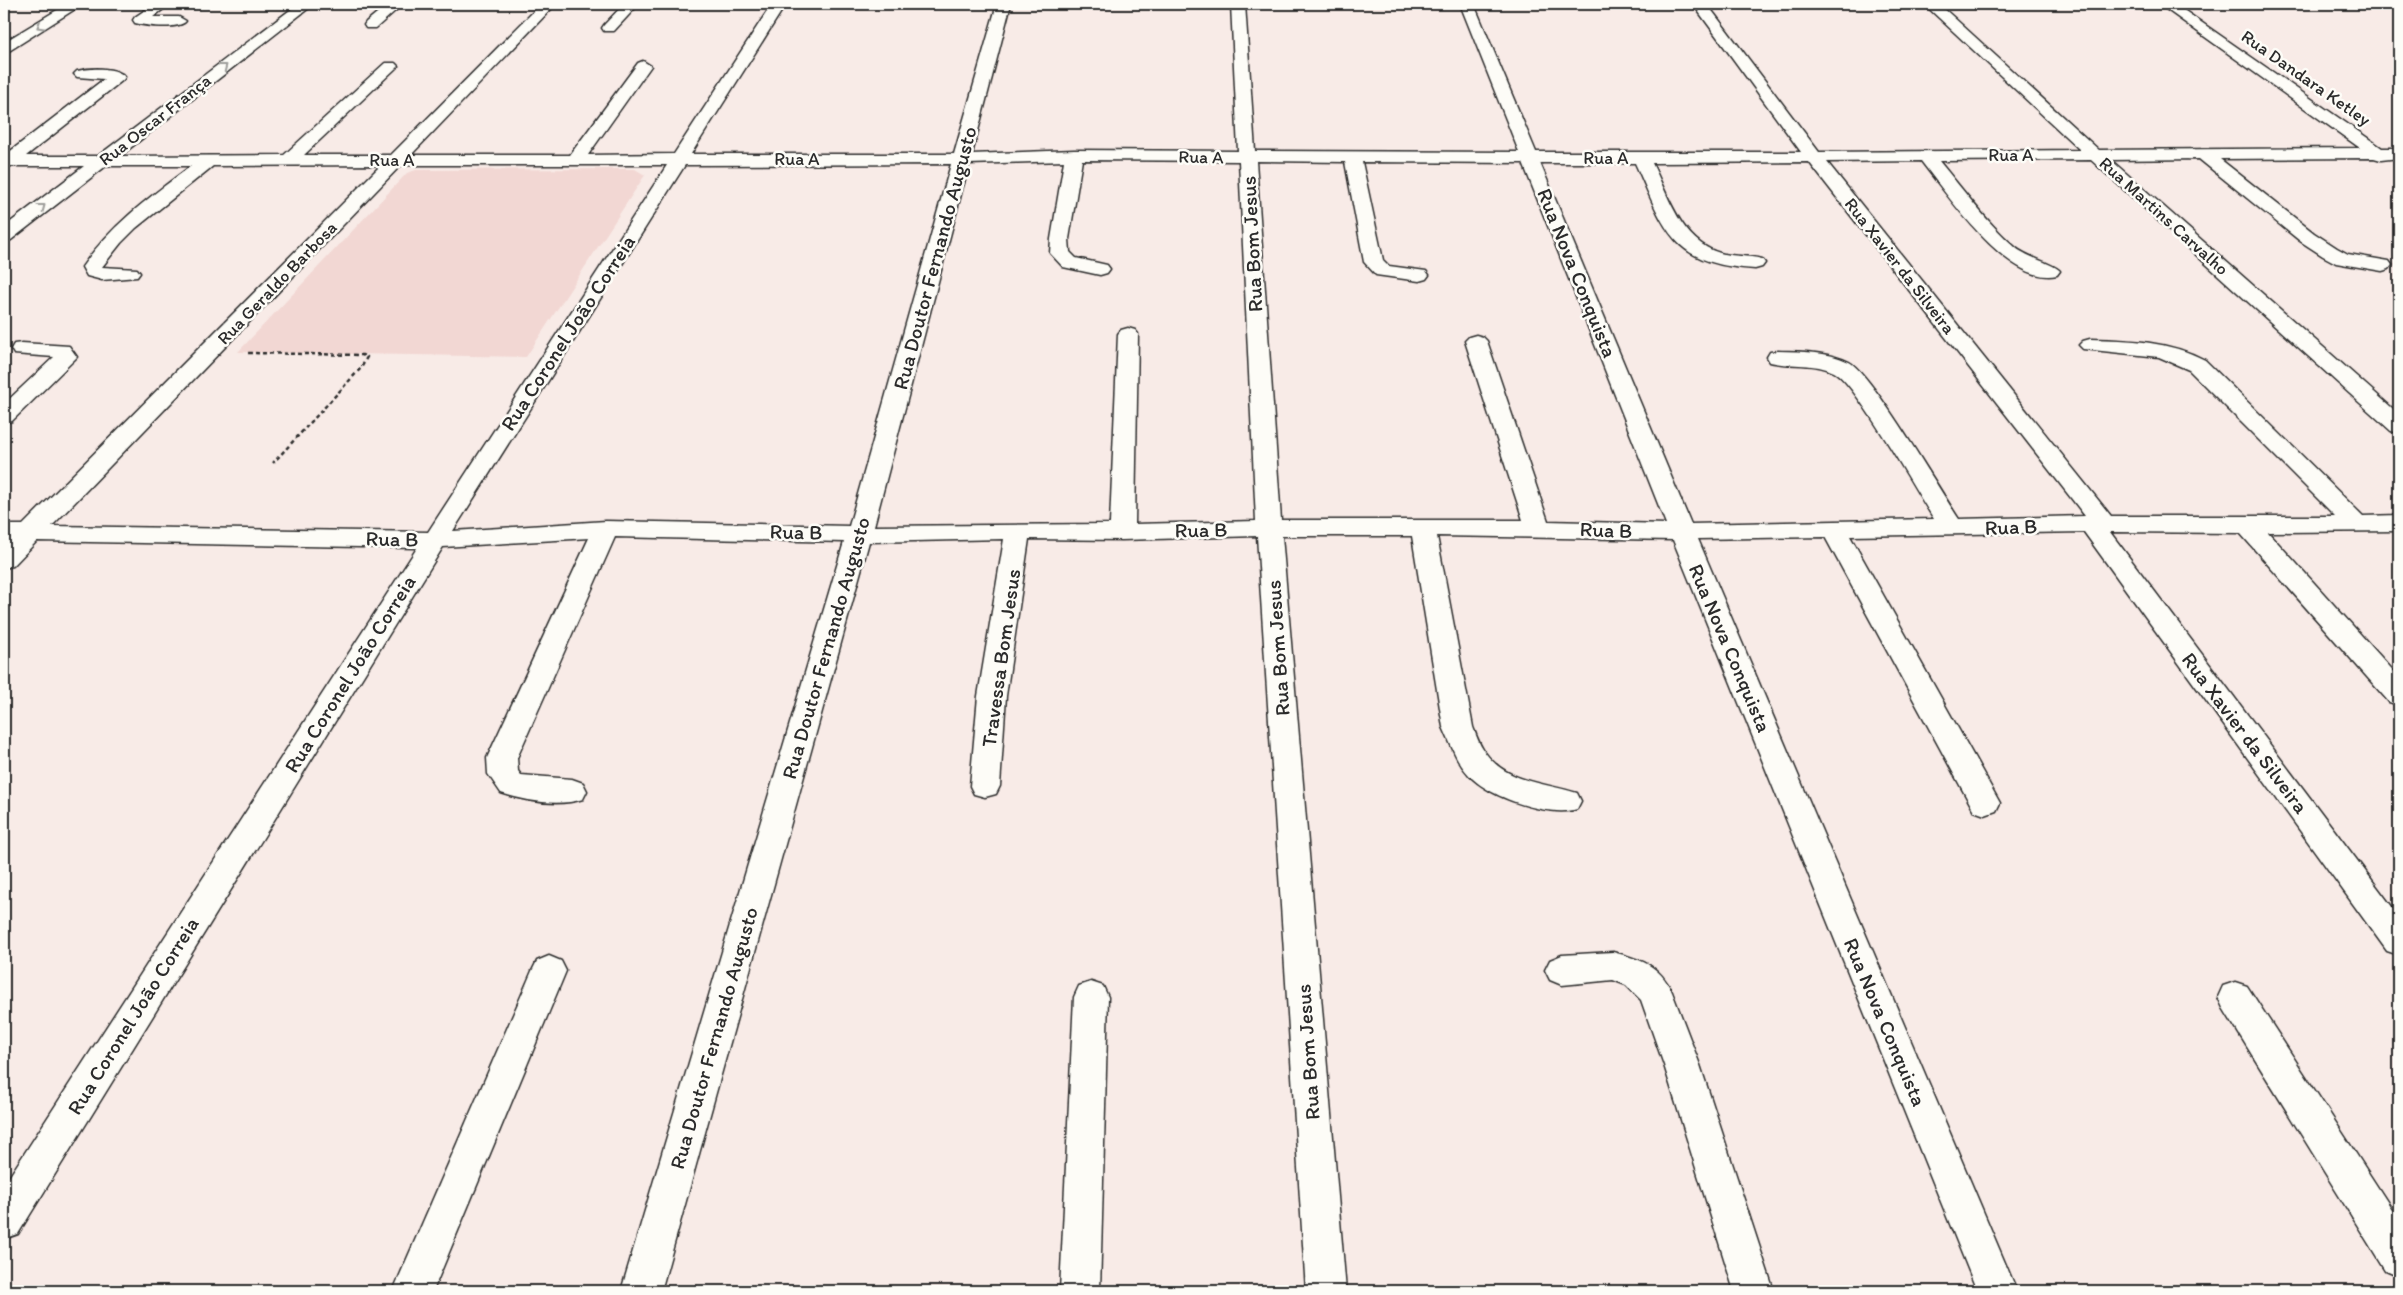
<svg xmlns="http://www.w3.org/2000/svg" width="2403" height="1295" font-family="Itim,sans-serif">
<rect width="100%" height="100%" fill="#f8ebe7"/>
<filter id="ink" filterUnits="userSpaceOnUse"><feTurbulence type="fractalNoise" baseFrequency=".02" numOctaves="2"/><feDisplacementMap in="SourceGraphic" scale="10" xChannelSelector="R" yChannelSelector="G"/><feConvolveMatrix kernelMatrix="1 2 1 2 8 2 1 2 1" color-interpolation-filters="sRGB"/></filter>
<g filter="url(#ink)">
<polygon fill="#f2d7d3" points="635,169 645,175 526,357 238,352 407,173 416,170"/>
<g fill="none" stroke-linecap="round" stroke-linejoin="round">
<g stroke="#2b2b2b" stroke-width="3">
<g id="minor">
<polygon points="67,4 83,4 9,51 4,52 4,42"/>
<path d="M 154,4 L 170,4 L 153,17 L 179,17 L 186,21 C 179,30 145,26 135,23 L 133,20 L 135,17 Z"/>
<path d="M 298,4 L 314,4 L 120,156 L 284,155 L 385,63 L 395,63 L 398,66 L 395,69 L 304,155 L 391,155 L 541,4 L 556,4 L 411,155 L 570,155 L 638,63 L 643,61 L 651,66 L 588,155 L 674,154 L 772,4 L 786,4 L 691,154 L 954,154 L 997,4 L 1011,4 L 972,154 L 1074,150 L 1238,151 L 1231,4 L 1245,4 L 1255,151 L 1519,152 L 1460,4 L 1474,4 L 1536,152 L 1801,152 L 1693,4 L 1707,4 L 1819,152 L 2080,150 L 1924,4 L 1939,4 L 2099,150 L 2360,148 L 2159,4 L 2175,4 L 2382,148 L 2399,148 L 2399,158 L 2381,160 L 2374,158 L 2220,159 L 2314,233 L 2337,248 L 2348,254 L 2389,261 L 2392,265 L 2389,269 L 2382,271 L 2336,263 L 2323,256 L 2300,241 L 2199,159 L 2111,160 L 2399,414 L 2399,433 L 2391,431 L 2091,160 L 1939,161 C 1964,191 1987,223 2016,248 C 2027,257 2056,265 2060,271 L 2057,275 C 2009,287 1947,194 1921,161 L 1827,162 L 2111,516 L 2335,516 L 2189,370 L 2159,357 L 2083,349 L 2079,345 L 2083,341 L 2090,339 C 2130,340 2169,341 2205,360 L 2363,516 L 2399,515 L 2399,531 L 2268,532 L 2399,677 L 2399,705 L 2389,702 L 2240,533 L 2110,532 L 2399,916 L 2399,955 L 2387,951 L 2084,532 L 1850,536 L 2000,803 L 1996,811 L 1985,815 L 1974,811 L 1825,537 L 1698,539 L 2017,1291 L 1977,1291 L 1673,540 L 1437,536 L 1473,727 C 1476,735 1479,744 1484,751 C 1506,783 1543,782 1577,793 L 1581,801 L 1577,809 C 1550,818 1488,797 1469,775 C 1456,761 1451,744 1443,727 L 1412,536 L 1282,536 L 1346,1291 L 1306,1291 L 1257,536 L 1122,540 L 1029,539 L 1006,696 L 1000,786 L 996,794 L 985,797 L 974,794 L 970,786 L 978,696 L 1004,539 L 869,542 L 661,1291 L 621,1291 L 844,542 L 615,537 L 517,758 L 518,771 L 521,775 L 572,779 L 583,783 L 587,791 L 583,799 C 558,807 526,801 501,793 L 488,774 L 487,758 L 589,538 L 443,547 L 18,1234 L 4,1239 L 4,1185 L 417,548 L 37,541 L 13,566 L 4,568 L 4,545 L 8,541 L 4,541 L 4,525 L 23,525 L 381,165 L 213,166 L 136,228 L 121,243 L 102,267 L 137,269 L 140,273 L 137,277 L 102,280 L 87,276 L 82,267 C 111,225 151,196 191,166 L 106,166 L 11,240 L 4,242 L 4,227 L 84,166 L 4,166 L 4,156 L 104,79 L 77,77 L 74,74 L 77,71 C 89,68 117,66 125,77 L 123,80 L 26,156 L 98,156 ZM 1082,160 L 1239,161 L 1256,521 L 1135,524 L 1138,334 L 1135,330 L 1128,328 L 1121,330 L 1118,334 L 1110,524 L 874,526 L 969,164 L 1064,161 L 1051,239 L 1050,253 L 1063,267 L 1100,275 L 1107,273 L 1110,269 L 1107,265 L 1076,258 L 1070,252 L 1069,239 ZM 1256,161 L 1345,162 L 1364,262 L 1376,275 L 1419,281 L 1426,279 L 1429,275 L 1426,271 L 1389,266 L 1383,260 L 1362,162 L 1523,163 L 1666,524 L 1548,521 L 1487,341 L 1483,337 L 1476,335 L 1469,337 L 1465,341 L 1523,520 L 1281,520 ZM 1809,162 L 2085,516 L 1959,519 C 1940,491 1872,374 1849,362 C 1827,351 1802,352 1778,351 L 1770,352 L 1767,357 L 1770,362 C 1791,367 1814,362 1834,372 C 1855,382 1917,493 1934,519 L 1691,524 L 1540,163 L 1635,163 C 1666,231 1671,264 1755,269 L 1762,267 L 1765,263 L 1762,259 C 1748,255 1733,257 1720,253 C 1681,242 1668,195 1652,163 ZM 951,164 L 849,526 L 606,521 L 453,531 L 685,165 ZM 401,165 L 667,165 L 428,532 L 52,526 Z"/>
<polygon points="388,4 403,4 376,28 366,28 364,25 366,22"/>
<polygon points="624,4 639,4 614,31 604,31 602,28 604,25"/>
<polygon points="2383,4 2399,4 2399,13"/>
<polygon points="22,343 69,346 77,357 12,421 4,423 4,404 54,357 14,354 11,349 14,344"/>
<path d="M 1613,952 C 1641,960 1659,964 1672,992 L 1700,1065 L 1774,1291 L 1734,1291 L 1664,1065 L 1641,1000 L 1626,985 L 1613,980 L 1562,985 L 1550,980 L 1545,970 L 1550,960 L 1562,955 Z"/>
<polygon points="549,956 561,961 566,971 433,1291 393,1291 532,971 537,961"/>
<polygon points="1091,982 1103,986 1108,997 1100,1291 1060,1291 1074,997 1079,986"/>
<polygon points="2235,982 2247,986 2399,1220 2399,1276 2385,1270 2223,1008 2218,997 2223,986"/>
</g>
</g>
<polyline stroke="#2b2b2b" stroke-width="2.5" stroke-dasharray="4 3" stroke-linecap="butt" points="248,353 362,355 367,357 361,368 273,463"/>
<use href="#minor" fill="#fdfcf7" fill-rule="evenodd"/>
</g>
<defs><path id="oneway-chevron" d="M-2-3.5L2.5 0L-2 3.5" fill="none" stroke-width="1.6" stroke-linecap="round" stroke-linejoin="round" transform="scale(1.25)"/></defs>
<g stroke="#9e9e9b">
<use href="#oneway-chevron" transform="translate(40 26) rotate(149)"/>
<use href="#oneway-chevron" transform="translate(224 67) rotate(-38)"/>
<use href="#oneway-chevron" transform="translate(42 207) rotate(-37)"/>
</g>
</g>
<g text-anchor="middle" stroke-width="5" stroke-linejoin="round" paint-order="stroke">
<g font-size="18" fill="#2b2b2b" stroke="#fdfcf7">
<text transform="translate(2306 78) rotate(35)" y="6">Rua Dandara Ketley</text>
<text transform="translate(155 120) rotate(-38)" y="6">Rua Oscar França</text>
<text x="2011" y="161">Rua A</text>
<text transform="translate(1201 157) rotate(1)" y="6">Rua A</text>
<text x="1606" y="164">Rua A</text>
<text x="797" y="165">Rua A</text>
<text x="392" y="166">Rua A</text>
<text transform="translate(2164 216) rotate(42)" y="6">Rua Martins Carvalho</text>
<text transform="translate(1900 266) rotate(52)" y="6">Rua Xavier da Silveira</text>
<text transform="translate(277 283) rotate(-46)" y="6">Rua Geraldo Barbosa</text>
</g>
<g font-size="21" fill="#2b2b2b" stroke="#fdfcf7">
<text transform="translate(1252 244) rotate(-93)" y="7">Rua Bom Jesus</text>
<text transform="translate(935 258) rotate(-75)" y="7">Rua Doutor Fernando Augusto</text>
<text transform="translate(1577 273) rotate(68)" y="7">Rua Nova Conquista</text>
<text transform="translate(568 333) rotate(-57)" y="7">Rua Coronel João Correia</text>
<text transform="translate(2011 527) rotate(-2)" y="7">Rua B</text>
<text transform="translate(1201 530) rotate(-1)" y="7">Rua B</text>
<text transform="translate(1606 530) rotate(2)" y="7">Rua B</text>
<text transform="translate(796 532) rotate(1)" y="7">Rua B</text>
<text transform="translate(392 539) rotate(1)" y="7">Rua B</text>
<text transform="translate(826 648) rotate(-74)" y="7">Rua Doutor Fernando Augusto</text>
<text transform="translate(1278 648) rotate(-94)" y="7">Rua Bom Jesus</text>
<text transform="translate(1730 648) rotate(67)" y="7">Rua Nova Conquista</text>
<text transform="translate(1001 658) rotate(-82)" y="7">Travessa Bom Jesus</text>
<text transform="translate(350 674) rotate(-58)" y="7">Rua Coronel João Correia</text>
<text transform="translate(2245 733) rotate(53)" y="7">Rua Xavier da Silveira</text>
<text transform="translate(133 1016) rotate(-58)" y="7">Rua Coronel João Correia</text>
<text transform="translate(1885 1022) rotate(67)" y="7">Rua Nova Conquista</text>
<text transform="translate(714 1038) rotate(-74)" y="7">Rua Doutor Fernando Augusto</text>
<text transform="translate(1308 1052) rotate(-94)" y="7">Rua Bom Jesus</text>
</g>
</g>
<rect width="2403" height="1295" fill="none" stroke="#fdfcf7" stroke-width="20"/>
<rect x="10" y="10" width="2383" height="1275" fill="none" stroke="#2b2b2b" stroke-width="2" filter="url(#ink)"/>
</svg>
